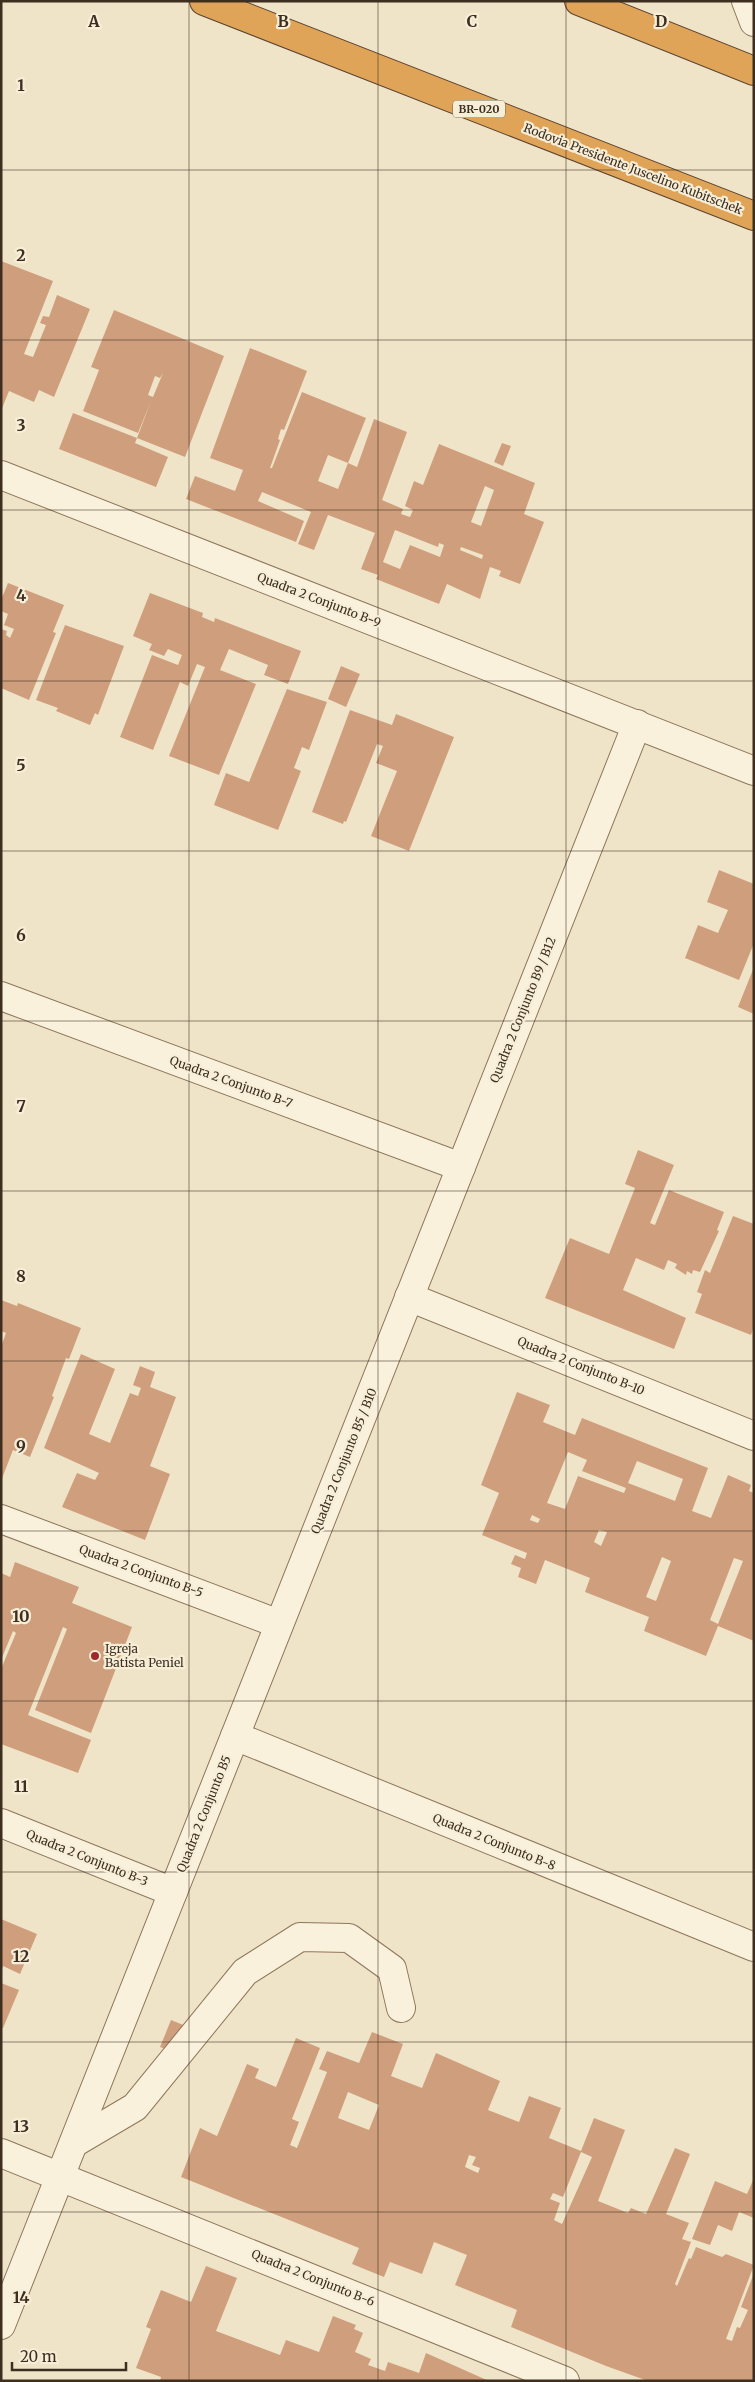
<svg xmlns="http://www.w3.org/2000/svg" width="755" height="2382" font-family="Merriweather,serif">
<rect width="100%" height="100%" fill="#f0e4c8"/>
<g fill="#cf9f7d" fill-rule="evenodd">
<polygon points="1,261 53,281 24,354 33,357 46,325 40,323 43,316 49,317 57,295 90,309 54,397 39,390 34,402 9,391 1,411"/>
<path d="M 114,310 L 224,356 L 185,457 L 137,438 L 151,401 L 138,433 L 83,411 L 99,370 L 91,367 ZM 163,373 L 153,397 L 148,395 L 155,376 L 160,378 Z"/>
<path d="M 250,348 L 307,371 L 284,430 L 281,429 L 278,439 L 280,440 L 270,468 L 272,468 L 302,392 L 366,418 L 348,463 L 328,455 L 318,481 L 338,489 L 348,463 L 357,467 L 374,419 L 407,432 L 382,500 L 403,509 L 401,514 L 410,517 L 413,510 L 405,506 L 414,481 L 423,485 L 439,444 L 535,483 L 524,514 L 544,522 L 520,584 L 499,576 L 501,571 L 490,567 L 480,599 L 447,584 L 439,604 L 376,579 L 378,575 L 361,569 L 375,533 L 328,515 L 314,550 L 298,544 L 311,512 L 262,492 L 258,501 L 304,521 L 296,542 L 186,499 L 195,476 L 235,491 L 243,470 L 210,458 ZM 485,486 L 494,490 L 481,526 L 471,522 ZM 395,530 L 438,547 L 439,543 L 444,545 L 440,557 L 410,545 L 400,569 L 383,562 ZM 461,547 L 483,555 L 482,559 L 460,550 Z"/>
<polygon points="73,413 137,438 135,443 168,457 156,487 59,449"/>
<polygon points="502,443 511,446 503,466 494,462"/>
<polygon points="8,583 64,605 53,632 56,633 29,700 1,688 1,629 7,631 6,635 10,638 14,629 4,625 8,614 1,611 1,600"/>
<polygon points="150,593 203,613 202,617 214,622 215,618 301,651 288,684 264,675 268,665 229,649 220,670 256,684 219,775 169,756 205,667 197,664 188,686 180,682 153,750 120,737 152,655 178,665 182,655 168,649 164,656 149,650 152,644 133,636"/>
<polygon points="65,625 124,646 98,715 95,713 90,725 56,711 58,708 36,700"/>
<polygon points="341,666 360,674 346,707 328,699"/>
<polygon points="287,689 327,702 309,750 302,747 294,768 301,771 278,830 214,805 226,773 249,782"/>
<polygon points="350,710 392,725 396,714 454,737 409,851 371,836 397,771 376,763 383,746 377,744 346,822 344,821 343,824 312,812"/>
<polygon points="719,870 754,884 754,943 739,980 685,958 698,925 718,933 728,910 707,902"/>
<polygon points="754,967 754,1014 738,1007"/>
<polygon points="638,1150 674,1165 650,1223 655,1225 669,1190 724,1212 717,1230 719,1231 700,1272 693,1270 692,1274 687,1271 686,1275 675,1268 677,1264 668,1260 664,1270 636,1258 623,1290 686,1318 674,1349 545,1298 570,1238 609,1254 635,1188 625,1184"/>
<polygon points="733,1216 754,1224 754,1326 751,1335 695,1313 702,1294 697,1292 705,1270 710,1273"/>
<polygon points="1,1300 17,1306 18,1303 81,1328 69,1359 66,1358 52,1396 54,1397 30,1457 13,1450 1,1481 1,1347 6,1333 1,1331"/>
<polygon points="81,1354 115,1369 89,1434 110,1443 130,1393 138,1396 141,1388 133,1385 140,1366 155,1372 150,1387 176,1397 150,1466 170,1474 145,1540 62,1507 77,1473 95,1480 99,1473 44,1448"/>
<path d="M 517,1392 L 550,1405 L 543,1422 L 575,1435 L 582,1418 L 708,1468 L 692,1511 L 711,1518 L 728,1475 L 751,1485 L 749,1491 L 754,1493 L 754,1641 L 718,1626 L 706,1656 L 644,1631 L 649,1617 L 585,1592 L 590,1578 L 545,1560 L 536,1584 L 518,1577 L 521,1568 L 511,1564 L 515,1555 L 525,1559 L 527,1553 L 482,1535 L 499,1493 L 481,1485 ZM 568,1452 L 587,1460 L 582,1471 L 626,1488 L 624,1493 L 578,1476 L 565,1509 L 547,1503 ZM 637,1461 L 683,1479 L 675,1501 L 628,1483 ZM 532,1515 L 540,1519 L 538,1523 L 530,1520 ZM 599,1530 L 607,1532 L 601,1546 L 594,1542 ZM 662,1557 L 671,1561 L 656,1601 L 646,1597 ZM 734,1558 L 743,1561 L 718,1624 L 710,1620 Z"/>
<polygon points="15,1562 79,1587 72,1603 132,1627 91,1733 35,1710 67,1629 63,1627 28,1715 91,1740 78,1773 1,1744 1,1669 16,1633 13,1631 1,1660 1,1573 10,1577"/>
<polygon points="1,1919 37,1934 20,1974 3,1966 1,1971"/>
<polygon points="1,1983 19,1990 3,2028 1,2028"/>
<polygon points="171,2020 203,2033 192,2059 160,2047"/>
<path d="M 372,2032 L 403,2044 L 391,2076 L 422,2088 L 436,2053 L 500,2081 L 488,2110 L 519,2122 L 529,2096 L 561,2108 L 549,2138 L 581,2151 L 594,2118 L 625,2130 L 598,2201 L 628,2213 L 631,2208 L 646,2214 L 675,2148 L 690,2154 L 666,2214 L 689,2223 L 682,2239 L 691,2242 L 675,2284 L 677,2286 L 689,2258 L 691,2259 L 696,2247 L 722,2257 L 726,2254 L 754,2265 L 726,2339 L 732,2341 L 737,2327 L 740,2328 L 748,2310 L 741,2307 L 754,2273 L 754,2381 L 648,2381 L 606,2366 L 511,2327 L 517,2310 L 455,2285 L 467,2255 L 434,2242 L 422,2274 L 390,2262 L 384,2277 L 352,2264 L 359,2248 L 181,2177 L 200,2128 L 217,2136 L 247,2064 L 259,2069 L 255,2078 L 276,2087 L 296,2038 L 320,2048 L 292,2119 L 299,2122 L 290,2145 L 297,2148 L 327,2072 L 319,2069 L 327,2051 L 359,2063 ZM 348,2092 L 379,2105 L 369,2130 L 338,2118 ZM 581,2152 L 592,2157 L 562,2224 L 554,2220 L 560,2203 L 550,2199 L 553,2193 L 563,2197 ZM 469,2155 L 476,2157 L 472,2165 L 480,2168 L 478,2173 L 465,2167 Z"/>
<polygon points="754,2178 754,2218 739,2212 732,2231 718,2225 710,2245 692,2239 715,2181 747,2194"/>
<polygon points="206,2266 237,2278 216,2331 280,2355 286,2340 319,2352 333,2316 356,2325 354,2329 363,2333 355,2352 371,2359 368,2365 385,2371 388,2362 419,2373 426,2353 489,2381 160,2381 161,2377 136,2368 151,2329 146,2327 161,2290 191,2302"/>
</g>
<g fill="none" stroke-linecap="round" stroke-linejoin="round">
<g stroke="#8d765c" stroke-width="30">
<g id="minor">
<polyline points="746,1 754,22"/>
<polyline points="1,475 754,771"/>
<polyline points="1,996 461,1167"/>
<polyline points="409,1297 754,1436"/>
<polyline points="1,1519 279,1624"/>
<polyline points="235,1736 754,1947"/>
<polyline points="1,1823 173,1892"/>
<polyline points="74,2143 135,2107 245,1972 300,1937 349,1938 392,1969 401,2008"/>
<polyline points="1,2153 565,2381"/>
<polyline points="1,2325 637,724"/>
</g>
</g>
<g stroke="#5b4430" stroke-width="30">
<g id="highway">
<polyline points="204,1 754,216"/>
<polyline points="579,1 754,71"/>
</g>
</g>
<use href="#minor" stroke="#faf1dc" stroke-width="28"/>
<use href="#highway" stroke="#e0a458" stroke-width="28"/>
</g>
<path fill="none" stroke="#3d2e20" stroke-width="1" stroke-opacity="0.55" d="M 189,1 L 189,2381M 378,1 L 378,2381M 566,1 L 566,2381M 1,170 L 754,170M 1,340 L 754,340M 1,510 L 754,510M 1,681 L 754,681M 1,851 L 754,851M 1,1021 L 754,1021M 1,1191 L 754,1191M 1,1361 L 754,1361M 1,1531 L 754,1531M 1,1701 L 754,1701M 1,1872 L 754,1872M 1,2042 L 754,2042M 1,2212 L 754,2212"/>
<circle fill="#9e2a2b" stroke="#f7eed8" stroke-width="2" cx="95" cy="1656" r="5"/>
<g text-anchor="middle" stroke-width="4.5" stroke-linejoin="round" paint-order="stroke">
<rect fill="#f7eed8" stroke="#756857" stroke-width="1" x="453" y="100.5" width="52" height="17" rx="4"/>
<g font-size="11" font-weight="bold" fill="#3d2e20">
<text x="479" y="113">BR-020</text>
</g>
<g font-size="12" fill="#3d2e20" stroke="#f7eed8">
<text transform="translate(633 169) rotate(21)" y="4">Rodovia Presidente Juscelino Kubitschek</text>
<text transform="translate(319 600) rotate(21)" y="4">Quadra 2 Conjunto B-9</text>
<text transform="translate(523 1010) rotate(-68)" y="4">Quadra 2 Conjunto B9 / B12</text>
<text transform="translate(231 1082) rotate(20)" y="4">Quadra 2 Conjunto B-7</text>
<text transform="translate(581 1366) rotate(22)" y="4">Quadra 2 Conjunto B-10</text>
<text transform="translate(344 1461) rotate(-68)" y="4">Quadra 2 Conjunto B5 / B10</text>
<text transform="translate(141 1571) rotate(20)" y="4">Quadra 2 Conjunto B-5</text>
<text transform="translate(204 1814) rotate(-68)" y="4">Quadra 2 Conjunto B5</text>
<text transform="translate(494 1842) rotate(22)" y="4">Quadra 2 Conjunto B-8</text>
<text transform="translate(87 1858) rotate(22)" y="4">Quadra 2 Conjunto B-3</text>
<text transform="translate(313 2278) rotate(22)" y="4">Quadra 2 Conjunto B-6</text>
</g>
<g font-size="12" fill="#3d2e20" stroke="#f7eed8" text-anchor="start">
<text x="105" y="1653">Igreja<tspan x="105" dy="14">Batista Peniel</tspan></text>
</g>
</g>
<g font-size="16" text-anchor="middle" font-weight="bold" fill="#3d2e20" stroke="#f7eed8" stroke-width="4.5" stroke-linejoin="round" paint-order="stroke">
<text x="94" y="27">A</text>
<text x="283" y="27">B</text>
<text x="472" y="27">C</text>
<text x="661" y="27">D</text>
<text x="21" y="91">1</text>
<text x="21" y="261">2</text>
<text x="21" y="431">3</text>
<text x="21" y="601">4</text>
<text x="21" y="771">5</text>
<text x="21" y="941">6</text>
<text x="21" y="1112">7</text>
<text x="21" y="1282">8</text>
<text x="21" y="1452">9</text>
<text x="21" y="1622">10</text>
<text x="21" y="1792">11</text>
<text x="21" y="1962">12</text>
<text x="21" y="2132">13</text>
<text x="21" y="2303">14</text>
</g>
<rect width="755" height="2382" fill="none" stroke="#3d2e20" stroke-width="5"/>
<path d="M12 2362v8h114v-8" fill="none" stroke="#3d2e20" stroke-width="2.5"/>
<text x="20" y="2362" font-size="15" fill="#3d2e20" stroke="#f7eed8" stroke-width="4" paint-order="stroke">20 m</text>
</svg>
